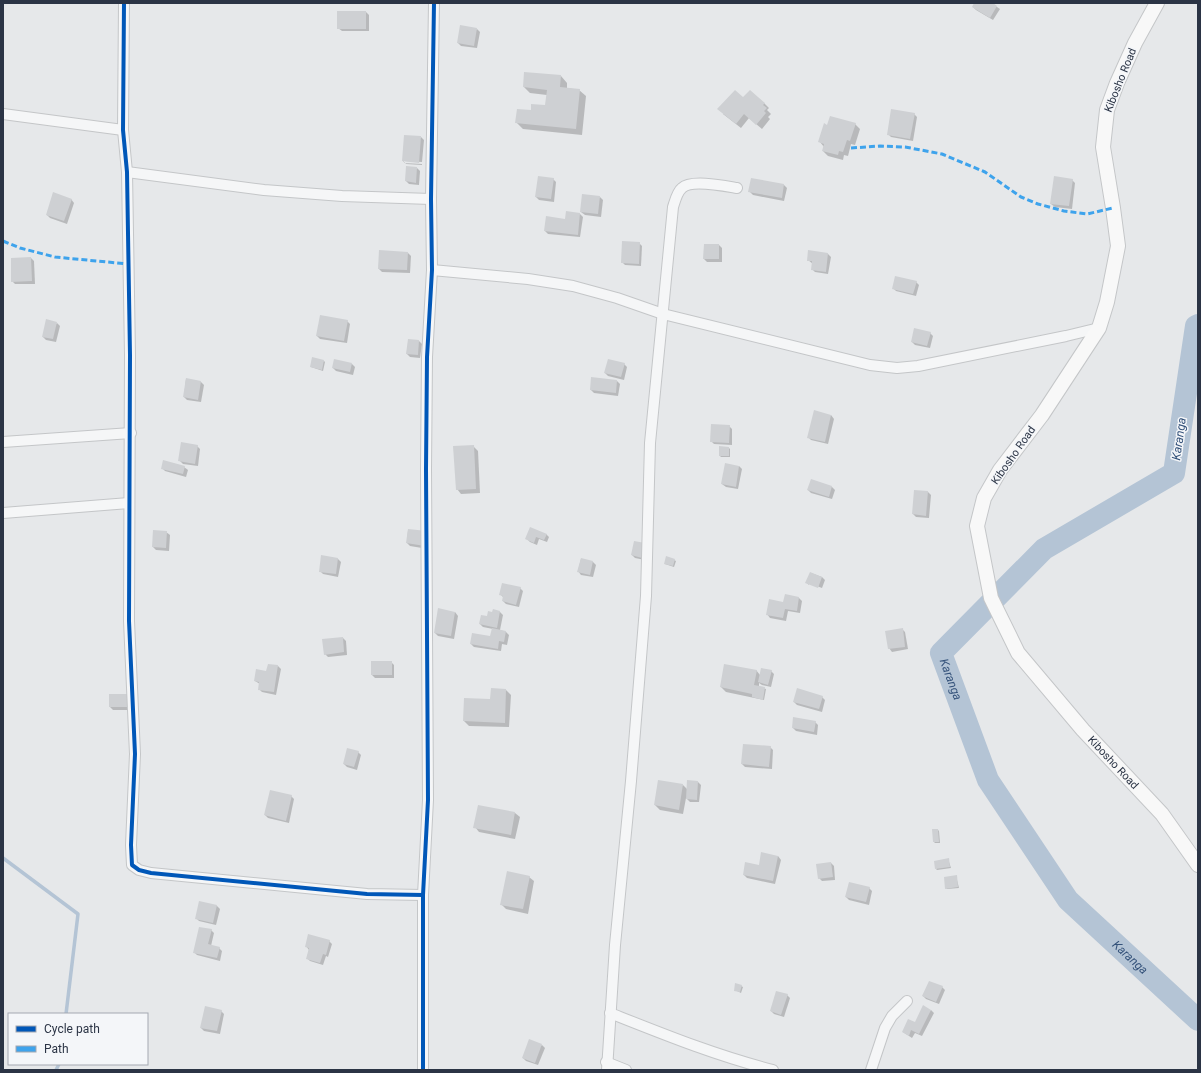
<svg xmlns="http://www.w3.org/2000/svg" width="1201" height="1073" font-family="Roboto,sans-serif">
<rect width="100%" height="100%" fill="#e6e8ea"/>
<g fill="#0003">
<polygon points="975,3 991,3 1000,9 993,20 976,10 973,7"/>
<polygon points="366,12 369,15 369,31 342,31 338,28"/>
<polygon points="477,29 480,32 477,48 461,46 458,43"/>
<polygon points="561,76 567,83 567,88 579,90 586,96 582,135 523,129 516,122 532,112 546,106 547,95 530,93 524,87"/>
<polygon points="743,99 764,103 769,108 767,110 771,114 768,117 770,119 762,129 749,118 741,128 723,114"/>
<polygon points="914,114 917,117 913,141 891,137 888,134"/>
<polygon points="855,124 860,129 855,145 851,144 848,156 844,155 843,160 828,156 823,151 824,147 820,142 828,126"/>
<polygon points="421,137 424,140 422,162 404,161 404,163 422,164 422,165 406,164 403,161"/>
<polygon points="417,168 420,171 419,185 409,184 406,181"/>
<polygon points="553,179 556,182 554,202 539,200 536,197"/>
<polygon points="1072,180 1075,183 1072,209 1055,207 1051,204"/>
<polygon points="784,185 787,188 784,201 753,195 750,192"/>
<polygon points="600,197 603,200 601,217 585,215 581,212"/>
<polygon points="71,199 74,203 67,224 50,218 47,215"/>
<polygon points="580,214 583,217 580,237 548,234 545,231"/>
<polygon points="639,243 642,246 641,266 625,265 622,262"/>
<polygon points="719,245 722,248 722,262 707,262 704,259"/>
<polygon points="809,251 828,254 831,257 828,274 815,272 812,269 813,264 808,260"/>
<polygon points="408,253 411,256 410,273 382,272 379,269"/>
<polygon points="31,258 34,261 35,284 15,284 12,281 12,259"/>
<polygon points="916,282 919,285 916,296 896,291 893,288"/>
<polygon points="347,321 350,324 347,343 320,339 317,336"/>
<polygon points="57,323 60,326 56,342 46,340 43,337"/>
<polygon points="930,333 933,336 930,348 915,345 912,342"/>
<polygon points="409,340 419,341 422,344 420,358 410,357 407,354"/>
<polygon points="324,361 325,362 323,371 311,367"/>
<polygon points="352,364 355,367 353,375 336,371 333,368"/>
<polygon points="624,364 627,367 624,380 608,376 605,373"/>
<polygon points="186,379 201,382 204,385 201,402 187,400 184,397"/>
<polygon points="617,381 620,384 618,396 594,393 591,390"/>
<polygon points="831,415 834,419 828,444 811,440 808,437"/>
<polygon points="729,426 732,429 732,445 714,444 711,441"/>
<polygon points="197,446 200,449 198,466 183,464 180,461"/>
<polygon points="473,446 478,451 480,493 461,494 457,489"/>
<polygon points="729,448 730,449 730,457 721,457 720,456"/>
<polygon points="739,466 742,469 738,489 726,487 722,484"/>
<polygon points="184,467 188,470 186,477 165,471 162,468"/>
<polygon points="832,487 835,490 832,499 811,493 808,490"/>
<polygon points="915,491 928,492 931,495 929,518 916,517 913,514"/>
<polygon points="408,530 428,549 410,546 407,543"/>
<polygon points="166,532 170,535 169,551 156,550 153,547"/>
<polygon points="546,534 549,537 547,542 539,539 537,545 530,542 527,539"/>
<polygon points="635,542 645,560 635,558 632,555"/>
<polygon points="322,556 338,559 341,562 338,577 323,574 320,571"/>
<polygon points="581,559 593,562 596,565 593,577 581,575 578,571"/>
<polygon points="674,560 676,561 674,567 665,564"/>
<polygon points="811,573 822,577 825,580 822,588 809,583 809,585 807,583"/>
<polygon points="520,588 523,591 519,607 506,604 503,601 504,598 500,594"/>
<polygon points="786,596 799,598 802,601 800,613 788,611 786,621 770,618 767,614 784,603"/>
<polygon points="455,612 458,616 454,639 438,636 435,633"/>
<polygon points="500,612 503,615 500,630 506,632 509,635 507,645 502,644 501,651 474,647 471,644 491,637 493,629 483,627 480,624 487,617 493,613"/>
<polygon points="902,629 905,632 908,649 892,652 889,648"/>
<polygon points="343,638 346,641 347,655 328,657 325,654"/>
<polygon points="372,662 391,662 394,665 394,678 375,678 372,675"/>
<polygon points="278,666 281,669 276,695 262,692 259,689 260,684 255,681"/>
<polygon points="756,670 760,675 771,671 774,674 771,687 762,685 759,683 759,687 766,689 764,700 726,692 721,687"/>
<polygon points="506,690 511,695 509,727 469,726 464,721"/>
<polygon points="126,695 129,698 129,710 113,710 110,707"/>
<polygon points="822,697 825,700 822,712 797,705 794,702"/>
<polygon points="815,722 818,725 817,735 796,731 793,728"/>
<polygon points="770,747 773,750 772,769 745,767 742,764"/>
<polygon points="358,752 361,755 357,770 347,767 344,764"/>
<polygon points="698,782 701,785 699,802 690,802 686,798 683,814 660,810 655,805 683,785 687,789"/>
<polygon points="291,796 294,799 289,823 268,818 265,815"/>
<polygon points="515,813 520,817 515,839 479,832 475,827"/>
<polygon points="938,830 939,831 940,843 935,843 934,842"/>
<polygon points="778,856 781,860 775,884 747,878 744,875"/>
<polygon points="948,859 951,868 937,870 936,869"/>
<polygon points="831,863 834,866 835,880 822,881 819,878"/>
<polygon points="956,876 959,888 947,889 946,888"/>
<polygon points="529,877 534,881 528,914 506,909 501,904"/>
<polygon points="869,888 872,891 869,905 849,900 846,897"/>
<polygon points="200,902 217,906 220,909 216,925 199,921 196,918"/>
<polygon points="211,930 214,933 211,946 219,948 222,951 220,961 197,955 194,952"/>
<polygon points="329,941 332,944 328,957 326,956 323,965 310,961 307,958 309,950 306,946"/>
<polygon points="741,986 743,987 741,993 735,990"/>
<polygon points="942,987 945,990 939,1004 926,999 923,996"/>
<polygon points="787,995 790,998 784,1017 774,1014 771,1011"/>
<polygon points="931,1010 934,1013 922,1036 915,1033 912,1038 903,1032"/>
<polygon points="221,1011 224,1014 220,1034 204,1031 201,1028"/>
<polygon points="542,1045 545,1048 538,1065 526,1061 523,1058"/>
</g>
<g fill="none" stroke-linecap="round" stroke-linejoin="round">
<g stroke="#b4c4d5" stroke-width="3.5">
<polyline points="3,858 78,914 66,1014"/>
<polyline points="56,1070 59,1064"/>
</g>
<path stroke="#b4c4d5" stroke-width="22" id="s1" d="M 1198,325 L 1196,326 L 1174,473 L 1044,549 L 941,653 L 988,780 L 1068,900 L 1198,1020"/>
</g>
<g fill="#ced0d3">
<polygon points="974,3 993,3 997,6 990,18 972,7"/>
<rect x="337" y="11" width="29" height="18"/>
<polygon points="460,25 477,28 474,46 457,43"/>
<polygon points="524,72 561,75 560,87 580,89 576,129 515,123 517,109 531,110 531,104 545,105 547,90 523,87"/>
<polygon points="735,90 743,97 750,90 765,103 763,105 767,108 764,111 766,113 756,125 744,114 736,124 717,109"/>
<polygon points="891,109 915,113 910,139 887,135"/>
<polygon points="830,116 856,123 850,141 847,140 843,152 839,151 838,155 822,151 824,144 818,142 824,123 827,125"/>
<polygon points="404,135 421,136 419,163 402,161"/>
<polygon points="406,166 417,167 416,183 405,181"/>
<polygon points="538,176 554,178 551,199 535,197"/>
<polygon points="1054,176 1073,179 1069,206 1050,204"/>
<polygon points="751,178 784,184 782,198 748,192"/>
<polygon points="53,192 72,199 64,221 46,215"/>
<polygon points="582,194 600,196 598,214 580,212"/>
<polygon points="566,211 580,213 578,235 544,231 546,216 565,219"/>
<polygon points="622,241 640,242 639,264 621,263"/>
<polygon points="704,244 719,244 719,259 703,259"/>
<polygon points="379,250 408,252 407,270 378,269"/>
<polygon points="808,250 828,253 826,272 811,270 812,261 807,261"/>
<polygon points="31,257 32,281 11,282 11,258"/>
<polygon points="895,276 917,281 913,294 892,289"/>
<polygon points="320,315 348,320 344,341 316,336"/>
<polygon points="46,319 57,322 53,339 42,337"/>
<polygon points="914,328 931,332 927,346 911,342"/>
<polygon points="408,339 419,340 418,355 406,354"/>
<polygon points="312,357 324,360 322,370 310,367"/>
<polygon points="334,359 352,363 350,372 332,368"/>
<polygon points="608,359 625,363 621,377 604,373"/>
<polygon points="591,377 617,380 616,393 590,390"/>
<polygon points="186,378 201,381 198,400 183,397"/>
<polygon points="814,410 831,415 825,442 807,438"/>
<polygon points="711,424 730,425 729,443 710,442"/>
<polygon points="181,442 198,445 195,464 178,461"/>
<polygon points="474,445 476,489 456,490 453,446"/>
<polygon points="719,446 729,447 729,456 719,456"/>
<polygon points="163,460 185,466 183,474 161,469"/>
<polygon points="725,463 739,466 736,487 721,484"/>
<polygon points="811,479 832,486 829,497 807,490"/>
<polygon points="914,490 928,491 926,516 912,514"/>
<polygon points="530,527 547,534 544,540 536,537 534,543 525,539"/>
<polygon points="408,529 427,531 425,546 406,543"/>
<polygon points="153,530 167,531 166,548 152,547"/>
<polygon points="634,541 645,543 642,558 631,555"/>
<polygon points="321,555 338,558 336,574 319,572"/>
<polygon points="666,556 675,559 673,566 664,564"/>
<polygon points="581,558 593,561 590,575 577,572"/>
<polygon points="810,572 822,577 818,588 805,583"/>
<polygon points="502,583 521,587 516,605 502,601 503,596 499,595"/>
<polygon points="785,594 799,597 797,611 785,609 783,618 766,615 769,599 783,602"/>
<polygon points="438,608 455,612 451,636 434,633"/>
<polygon points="493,609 500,611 497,628 479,624 481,615 487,616 488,611 492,612"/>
<polygon points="492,628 506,631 504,642 499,641 498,649 470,644 472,633 490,636"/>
<polygon points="903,628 905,647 888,649 885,631"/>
<polygon points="343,637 344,652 324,655 322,639"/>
<rect x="371" y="661" width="21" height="14"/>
<polygon points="268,664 278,665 274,692 258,690 259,682 254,681 256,669 266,671"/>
<polygon points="724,664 757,670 754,685 765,687 763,700 752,697 752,694 720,687"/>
<polygon points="761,668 772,670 768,685 758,682"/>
<polygon points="491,688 506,689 505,723 463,721 464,698 490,699"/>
<polygon points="797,688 823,696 819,709 793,702"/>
<rect x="109" y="694" width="18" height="13"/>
<polygon points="793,717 816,721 814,732 792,728"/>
<polygon points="743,744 771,746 769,767 741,764"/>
<polygon points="347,748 359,751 354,767 343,764"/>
<polygon points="658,780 683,784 679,810 654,805"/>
<polygon points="687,780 698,781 697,800 686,799"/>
<polygon points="270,790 292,795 286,821 264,815"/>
<polygon points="478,805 515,812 511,835 473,828"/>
<polygon points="932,829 938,829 939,842 933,842"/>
<polygon points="761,852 778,856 773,881 743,875 745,862 759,865"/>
<polygon points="949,858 950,867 935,869 934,861"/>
<polygon points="831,862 833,877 818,879 816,864"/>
<polygon points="507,871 530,876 523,909 500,905"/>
<polygon points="957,875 958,887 945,889 944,877"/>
<polygon points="849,882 870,887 866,902 845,897"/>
<polygon points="199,901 217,905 213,923 195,919"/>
<polygon points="199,927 212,929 208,944 220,947 217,958 193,953"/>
<polygon points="308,934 330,940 326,955 323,954 320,963 306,959 309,948 305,947"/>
<polygon points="929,981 943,986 936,1002 922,996"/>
<polygon points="735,983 742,985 740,992 734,991"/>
<polygon points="776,991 788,994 781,1015 770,1011"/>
<polygon points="923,1005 931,1010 919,1034 911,1030 909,1036 902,1032 908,1019 915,1022"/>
<polygon points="205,1006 222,1010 217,1031 200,1028"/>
<polygon points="529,1039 542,1044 535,1063 522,1058"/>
</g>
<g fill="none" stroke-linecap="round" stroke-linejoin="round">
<g stroke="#c4c6c8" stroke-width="12">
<g id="street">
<polyline points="124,3 123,130 127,172 130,355 129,621 135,754 131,845 132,865 139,870 151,873 367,894 423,895"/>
<polyline points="3,114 123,130"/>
<polyline points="127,172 264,190 342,196 431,199"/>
<polyline points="432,270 528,279 573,286 617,298 663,314 870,365 897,368 918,366 1066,336 1099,328"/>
<polyline points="3,442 131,433"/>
<polyline points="3,513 129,503"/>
<path d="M 610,1013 C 663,1034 717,1056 773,1070"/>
<polyline points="606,1062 626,1070"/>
<polyline points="423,1070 423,895 428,800 426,469 427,357 432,270 431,199 434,3"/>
<path d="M 607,1070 L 615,945 L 631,781 L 646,596 L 650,443 L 673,207 C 675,201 677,192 682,188 C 691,179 725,186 737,188"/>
<polyline points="871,1070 885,1028 892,1016 907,1001"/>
</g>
</g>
<g stroke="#c4c6c8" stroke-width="16">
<g id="secondary">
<path id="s2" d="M 1157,3 L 1135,43 L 1117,83 L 1107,110 L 1103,147 L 1113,208 L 1118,246 L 1107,302 L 1099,328 L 1042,415 L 1000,470 L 984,498 L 977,526 L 991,598 L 1018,653 L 1083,730 L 1162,814 L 1198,865"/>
</g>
</g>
<use href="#street" stroke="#f5f6f7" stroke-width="10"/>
<use href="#secondary" stroke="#f8f8f8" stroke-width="14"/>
<g stroke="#3ea3ec" stroke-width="3" stroke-dasharray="6 3" stroke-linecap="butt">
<polyline points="851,148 880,146 905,147 942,154 985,172 1021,197 1038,204 1064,211 1087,214 1113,208"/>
<polyline points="3,241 20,248 55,257 128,264"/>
</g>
<g stroke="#f4f6f9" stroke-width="6">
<g id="cycleway">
<polyline points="124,3 123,130 127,172 130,355 129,621 135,754 131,845 132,865 139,870 151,873 367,894 423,895"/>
<polyline points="423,1070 423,895 428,800 426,469 427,357 432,270 431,199 434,3"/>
</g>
</g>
<use href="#cycleway" stroke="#0057b8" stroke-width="4"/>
</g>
<g text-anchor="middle" stroke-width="3" stroke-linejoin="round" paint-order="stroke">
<g font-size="11" fill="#2b3445" stroke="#f4f6f9">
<text transform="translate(1120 80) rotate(-68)" y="4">Kibosho Road</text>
<text transform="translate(1013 455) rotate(-55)" y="4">Kibosho Road</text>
<text dy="4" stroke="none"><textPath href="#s2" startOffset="854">Kibosho Road</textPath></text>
</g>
<g font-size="12" font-style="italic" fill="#34527a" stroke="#f4f6f9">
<text transform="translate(1179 439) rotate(-82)" y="4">Karanga</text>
<text dy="4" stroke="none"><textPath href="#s1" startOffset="476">Karanga</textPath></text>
<text dy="4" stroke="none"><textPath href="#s1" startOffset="812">Karanga</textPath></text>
</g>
</g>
<rect width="1201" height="1073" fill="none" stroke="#2b3445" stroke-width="8"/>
<rect x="8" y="1013" width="140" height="52" fill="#f4f6f9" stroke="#a4a8b1"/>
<rect x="16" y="1026" width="20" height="6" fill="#0057b8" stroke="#a4a8b1"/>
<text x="44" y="1033" font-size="12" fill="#2b3445">Cycle path</text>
<rect x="16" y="1046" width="20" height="6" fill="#3ea3ec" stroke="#a4a8b1"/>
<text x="44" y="1053" font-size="12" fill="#2b3445">Path</text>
</svg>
